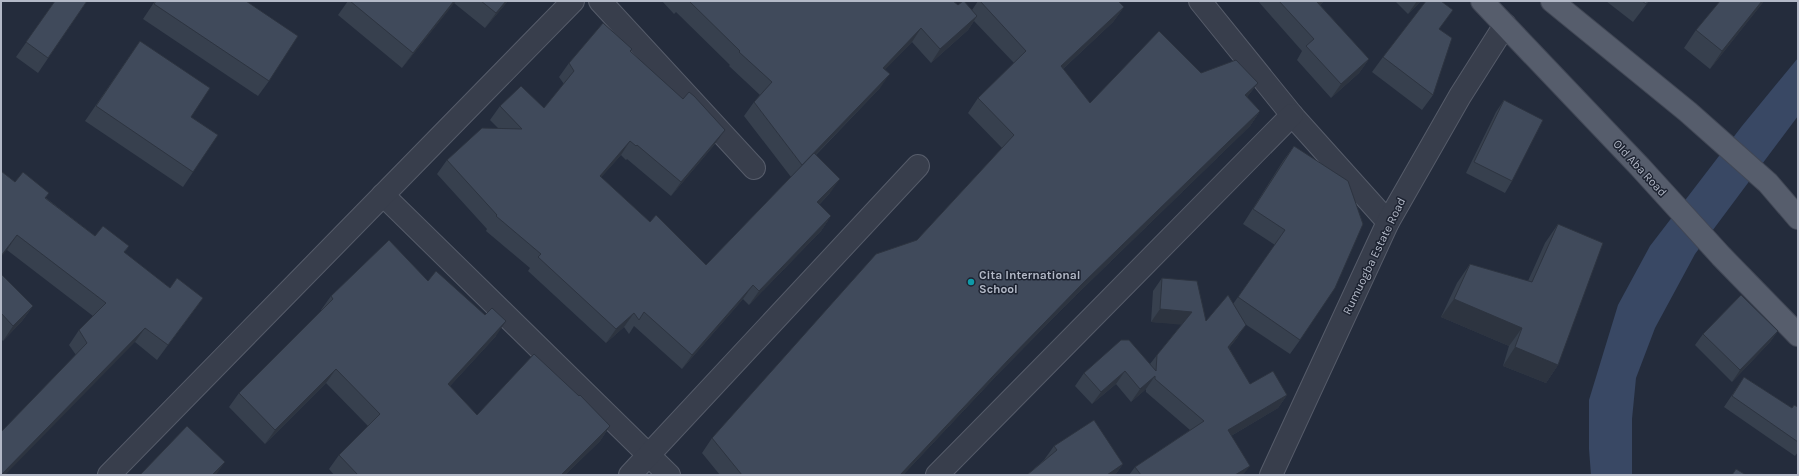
<svg xmlns="http://www.w3.org/2000/svg" width="1799" height="476" font-family="Karla,sans-serif">
<rect width="100%" height="100%" fill="#242c3c"/>
<polygon fill="#394864" points="1798,58 1798,116 1695,254 1655,328 1636,378 1632,419 1632,475 1591,475 1589,449 1589,400 1618,305 1650,246 1742,126"/>
<g fill="none" stroke-linecap="round" stroke-linejoin="round">
<g stroke="#565c6a" stroke-width="24">
<g id="street">
<polyline points="600,1 754,168"/>
<polyline points="1200,1 1292,115 1388,222"/>
<polyline points="383,195 669,475"/>
<polyline points="109,475 573,1"/>
<polyline points="630,475 918,166"/>
<polyline points="937,475 1292,115"/>
<polyline points="1271,475 1388,222 1460,96 1505,25"/>
</g>
</g>
<g stroke="#414755" stroke-width="24">
<g id="primary">
<polyline points="1482,1 1640,167 1721,256 1798,335"/>
<polyline points="1552,1 1688,112 1768,183 1798,218"/>
</g>
</g>
<use href="#street" stroke="#383e4c" stroke-width="22"/>
<use href="#primary" stroke="#565d6c" stroke-width="22"/>
</g>
<g fill="#37404e">
<polygon points="55,1 87,1 38,73 16,57"/>
<polygon points="155,1 246,1 269,81 258,96 143,19"/>
<polygon points="348,1 508,1 485,28 454,3 402,68 338,15"/>
<polygon points="662,1 953,1 958,5 972,10 978,1 1118,1 1124,7 1113,22 1063,69 1090,103 1201,73 1258,83 1247,97 1260,111 1250,126 1072,299 998,374 903,475 720,475 702,453 712,438 917,240 1002,148 968,113 978,98 1014,63 974,21 968,30 931,63 912,42 885,69 880,88 816,155 830,193 819,205 831,216 821,231 749,305 743,299 682,369 634,326 629,334 624,327 606,343 528,271 530,268 486,231 487,229 437,174 447,160 498,128 490,120 500,106 544,108 564,84 559,77 569,63 632,49 630,52 715,144 671,196 627,159 626,160 621,155 601,177 650,222 706,265 791,177 744,116 754,102 760,95 729,66 730,65 676,12 674,14"/>
<polygon points="1258,1 1324,1 1320,5 1369,59 1359,73 1331,98 1297,60 1302,51"/>
<polygon points="1395,1 1421,1 1408,14"/>
<polygon points="1606,1 1649,1 1633,22"/>
<polygon points="1764,1 1710,69 1684,48 1696,30"/>
<polygon points="1439,29 1433,95 1422,110 1372,72 1383,57"/>
<polygon points="140,41 191,117 193,172 183,187 85,121"/>
<polygon points="1504,100 1512,181 1505,193 1466,173 1496,112"/>
<polygon points="1294,146 1300,340 1290,354 1245,324 1237,338 1229,348 1250,384 1287,395 1278,408 1231,436 1243,475 1129,475 1135,467 1190,430 1146,392 1146,389 1131,402 1116,384 1092,404 1075,386 1084,373 1150,364 1157,355 1182,324 1151,322 1153,291 1162,278 1206,321 1233,304 1275,245 1243,224 1283,161"/>
<polygon points="15,182 46,198 95,236 129,246 124,253 170,288 203,298 157,360 135,342 76,355 69,345 79,330 93,316 7,250"/>
<polygon points="1558,224 1558,365 1546,383 1503,366 1509,346 1441,317 1457,283 1470,264 1528,281 1545,243"/>
<polygon points="1,274 33,306 22,321 3,341 1,339"/>
<polygon points="428,281 496,336 450,386 477,415 610,426 600,441 565,475 334,475 329,469 339,455 368,426 326,383 265,444 229,407 239,393 321,311 321,310 331,296"/>
<polygon points="1778,331 1770,342 1732,382 1695,345 1703,334"/>
<polygon points="1744,377 1792,408 1798,407 1798,452 1795,456 1724,407"/>
<polygon points="1054,446 1123,464 1115,475 1027,475 1044,460"/>
</g>
<g fill="#2d3440">
<polygon points="454,1 456,1 402,68 413,53"/>
<polygon points="506,1 508,1 485,28 496,13"/>
<polygon points="1318,1 1324,1 1308,15"/>
<polygon points="1417,1 1421,1 1408,14"/>
<polygon points="1762,1 1764,1 1710,69 1722,51"/>
<polygon points="1124,7 1113,22 1050,81 1061,66"/>
<polygon points="977,16 968,30 931,63 940,49"/>
<polygon points="921,28 912,42 873,82 883,68"/>
<polygon points="1369,59 1359,73 1331,98 1341,84"/>
<polygon points="890,74 880,88 792,179 802,165"/>
<polygon points="1258,83 1247,97 1245,95"/>
<polygon points="1260,111 1250,126 1072,299 998,374 903,475 900,475 1009,359 1082,284"/>
<polygon points="725,130 715,144 671,196 681,182"/>
<polygon points="630,141 621,155 590,190 600,176"/>
<polygon points="840,179 830,193 807,217 817,202"/>
<polygon points="831,216 821,231 749,305 759,291"/>
<polygon points="17,235 7,250 1,257 1,256"/>
<polygon points="753,285 743,299 682,369 692,355"/>
<polygon points="203,298 193,312 157,360 168,345"/>
<polygon points="1454,299 1522,328 1509,346 1441,317"/>
<polygon points="33,306 22,321 3,341 13,326"/>
<polygon points="1160,309 1192,312 1184,325 1151,322"/>
<polygon points="634,313 624,327 606,343 616,329"/>
<polygon points="506,321 496,336 438,399 448,384"/>
<polygon points="1246,325 1237,338 1219,360 1228,347"/>
<polygon points="145,328 135,342 5,475 1,475"/>
<polygon points="1778,331 1770,342 1732,382 1740,370"/>
<polygon points="1515,347 1558,365 1546,383 1503,366"/>
<polygon points="336,369 326,383 265,444 275,430"/>
<polygon points="1125,371 1116,384 1092,404 1101,392"/>
<polygon points="1155,376 1146,389 1131,402 1140,389"/>
<polygon points="1287,395 1278,408 1219,443 1228,430"/>
<polygon points="610,426 600,441 565,475 561,475"/>
<polygon points="225,462 216,475 212,475"/>
<polygon points="1123,464 1115,475 1107,475"/>
<polygon points="1250,466 1243,475 1235,475"/>
</g>
<g fill="#404a5b" stroke="#2d3440">
<polygon points="55,1 87,1 48,58 26,42"/>
<polygon points="156,1 246,1 298,36 269,81 154,4"/>
<polygon points="350,1 454,1 413,53"/>
<polygon points="481,1 506,1 496,13"/>
<polygon points="689,1 953,1 958,5 963,1 964,1 977,16 940,49 921,28 883,68 890,74 802,165 754,102 772,82 739,52 740,51"/>
<polygon points="980,1 1118,1 1124,7 1061,66 1090,103 1159,31 1201,73 1236,60 1258,83 1245,95 1260,111 1082,284 1009,359 900,475 742,475 712,438 876,254 917,240 1014,135 978,98 1026,51"/>
<polygon points="1279,1 1318,1 1317,2 1369,59 1341,84 1306,46 1314,39"/>
<polygon points="1426,1 1441,1 1453,10 1439,29 1452,38 1433,95 1383,57"/>
<polygon points="1642,1 1648,1 1646,4"/>
<polygon points="1720,1 1762,1 1722,51 1696,30"/>
<polygon points="603,23 632,49 630,51 683,99 689,92 694,96 725,130 681,182 637,145 636,146 630,141 600,176 650,222 656,215 706,265 814,153 840,179 817,202 831,216 759,291 753,285 692,355 644,312 639,320 634,313 616,329 538,257 541,254 496,216 497,215 447,160 482,128 522,129 500,106 521,86 544,108 574,71 569,63"/>
<polygon points="140,41 210,88 191,117 218,135 193,172 96,106"/>
<polygon points="1504,100 1543,120 1512,181 1474,162"/>
<polygon points="1294,146 1348,181 1363,224 1335,288 1300,340 1238,297 1285,230 1253,209"/>
<polygon points="1,171 15,182 23,172 49,193 45,198 95,236 103,226 129,246 124,252 170,288 177,278 203,298 168,345 145,328 1,475 1,432 87,343 79,330 106,303 17,235 1,256"/>
<polygon points="1558,224 1603,243 1558,365 1515,347 1522,328 1454,299 1470,264 1532,282"/>
<polygon points="389,240 428,281 436,271 485,315 492,308 506,321 448,384 477,415 534,354 579,396 580,395 610,426 561,475 358,475 339,455 380,414 336,369 275,430 239,393 333,299 331,296"/>
<polygon points="1,274 33,306 13,326 1,313"/>
<polygon points="1162,278 1197,281 1206,321 1228,295 1246,325 1228,347 1250,384 1273,371 1287,395 1228,430 1250,466 1235,475 1141,475 1135,467 1204,421 1155,379 1155,376 1140,389 1125,371 1101,392 1084,373 1121,340 1129,340 1156,371 1157,355 1192,312 1160,309"/>
<polygon points="1741,295 1778,331 1740,370 1703,334"/>
<polygon points="1744,377 1792,408 1794,405 1798,407 1798,442 1732,396"/>
<polygon points="1094,420 1123,464 1107,475 1027,475 1057,450 1054,446"/>
<polygon points="187,426 225,462 212,475 140,475"/>
<polygon points="1736,469 1746,475 1732,475"/>
</g>
<circle fill="#0f9aa8" stroke="#1d2331" stroke-width="1.5" cx="971" cy="282" r="4"/>
<g text-anchor="middle" stroke-width="3" stroke-linejoin="round" paint-order="stroke">
<g font-size="12" fill="#b3b9c7" stroke="#1d2331">
<text transform="translate(1640 168) rotate(47)" y="4">Old Aba Road</text>
<text transform="translate(1374 256) rotate(-64)" y="4">Rumuogba Estate Road</text>
</g>
<g font-size="12" font-weight="bold" fill="#b3b9c7" stroke="#1d2331" text-anchor="start">
<text x="979" y="279">Cita International<tspan x="979" dy="14">School</tspan></text>
</g>
</g>
<rect width="1799" height="476" fill="none" stroke="#b3b9c7" stroke-width="4"/>
</svg>
